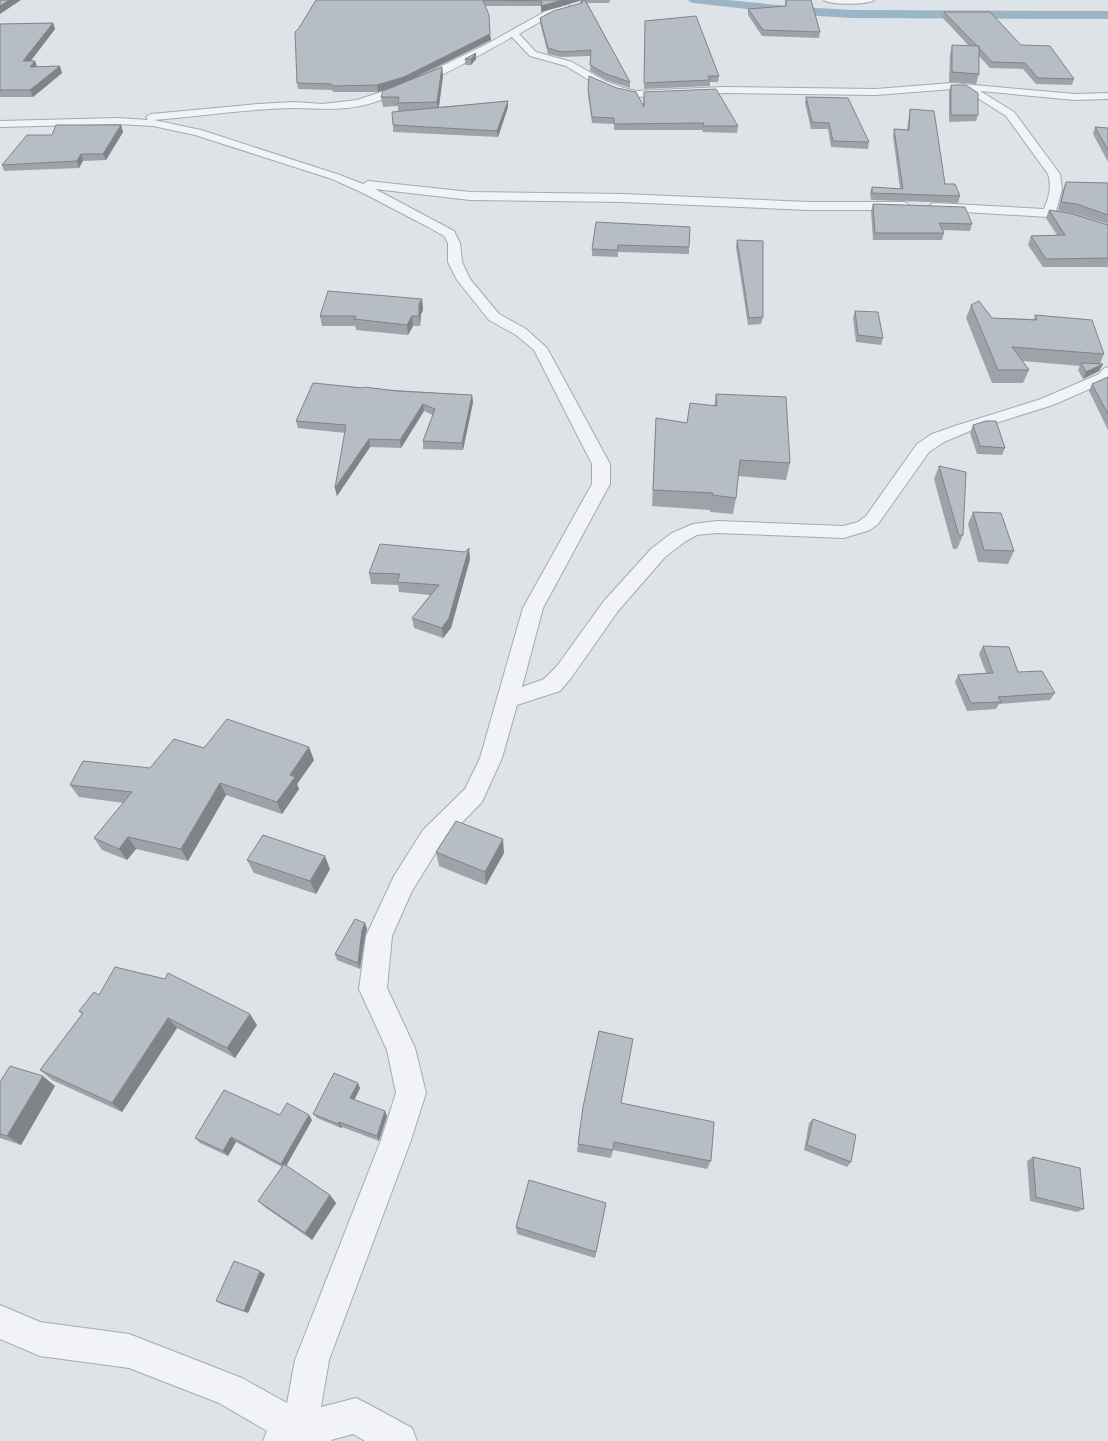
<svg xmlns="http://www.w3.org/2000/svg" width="1108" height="1441" font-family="'Noto Sans',sans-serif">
<rect width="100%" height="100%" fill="#dee3e7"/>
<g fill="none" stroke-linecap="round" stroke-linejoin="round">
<polygon fill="#9bb4c6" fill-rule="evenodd" points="688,0 727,0 799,7 853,10 1108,11 1108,19 853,18 799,15 694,3 690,2"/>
<g stroke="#a4aab1" stroke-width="2">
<g id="minor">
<path d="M 824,0 L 874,0 C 869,5 829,5 824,0 Z"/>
<path d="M 568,5 L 572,8 L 571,10 L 552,15 L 519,34 L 536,52 L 572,62 L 605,81 L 624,88 L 636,91 L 724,87 L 876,89 L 952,83 L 1075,94 L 1108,93 L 1108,99 L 1075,100 L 980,91 L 1014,112 L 1060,174 L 1062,189 L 1056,211 L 1073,214 L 1108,226 L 1108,234 L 1066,220 L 1049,217 L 931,210 L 929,207 L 931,204 L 935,203 L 1044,209 C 1049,197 1052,187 1048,174 L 1006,116 L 965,90 L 952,89 L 876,95 L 724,93 L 636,97 L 617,93 L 597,85 L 566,66 L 530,56 L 512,37 C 466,63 411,94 360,106 C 336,111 316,108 293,108 C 247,109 200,116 154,120 L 201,130 L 340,175 L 363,184 L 368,181 L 470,192 L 623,194 L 808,202 L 903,202 L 907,203 L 909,206 L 907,209 L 903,210 L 808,210 L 623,202 L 470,200 L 375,189 L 454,231 L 460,243 L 462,262 L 470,279 L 499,314 L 526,329 L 547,348 L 610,464 L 610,484 L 543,608 L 522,687 L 544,679 L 557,666 L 604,601 L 651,549 L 672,533 L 693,524 L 717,521 L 843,526 L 858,522 L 866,516 L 917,444 L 932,434 L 958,425 L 1041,399 L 1099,374 L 1103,369 L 1108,367 L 1108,381 L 1053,405 L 970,431 L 944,442 L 929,452 L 878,524 L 870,530 L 844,538 L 717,533 L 697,535 L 686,541 L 665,557 L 618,611 L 571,678 L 560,691 L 517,705 L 502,758 L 482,802 L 441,844 L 412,891 L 392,936 L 387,988 L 415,1048 L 426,1093 L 411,1140 L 329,1360 L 321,1407 L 356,1398 L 368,1404 L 412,1428 L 417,1441 L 365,1441 L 353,1434 L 331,1440 L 332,1441 L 263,1441 L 267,1431 L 219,1403 L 129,1368 L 40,1356 L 0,1339 L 0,1305 L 40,1322 L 129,1334 L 242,1378 L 287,1403 L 295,1360 L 381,1140 L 396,1093 L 387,1050 L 359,989 L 366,936 L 394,876 L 423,830 L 465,789 L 480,758 L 523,608 L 592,484 L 592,464 L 534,350 L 516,335 L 489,320 L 457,280 L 448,262 L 448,243 L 444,236 L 428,227 L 363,193 L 332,179 L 195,135 L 153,126 L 118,124 L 0,127 L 0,121 L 118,118 L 148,120 L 146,117 L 151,114 L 258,104 L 294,102 L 323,104 L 357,100 L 405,84 L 487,44 L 546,11 Z"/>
</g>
</g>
<use href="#minor" fill="#f1f3f6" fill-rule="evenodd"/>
</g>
<g fill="#9da3a9">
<polygon points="316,0 610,0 609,3 587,3 630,82 630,88 606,80 590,71 591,56 561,57 548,54 540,23 540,18 581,3 579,1 541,12 541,6 485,6 491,40 407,81 442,67 443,76 439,107 508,101 508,107 498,137 393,132 393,125 398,111 398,106 383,107 381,97 402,83 378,92 333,92 332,90 298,89 297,83 299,28"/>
<polygon points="785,0 811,0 820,32 819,38 762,36 748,15 748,9 785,7"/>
<polygon points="944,12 1074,79 1072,85 1036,84 1023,69 990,68 979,56 979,74 976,84 949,82 950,55 952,45 969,46 942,17"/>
<polygon points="53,23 55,29 31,61 35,61 37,67 62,73 33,97 0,97 0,24"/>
<polygon points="645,27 719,76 718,82 710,82 710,86 644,89"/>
<polygon points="465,59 476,59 471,65 465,65"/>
<polygon points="951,85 978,115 976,121 949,122 949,91"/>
<polygon points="588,89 643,106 644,92 738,126 737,133 702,132 703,130 614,130 614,124 592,123 588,95"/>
<polygon points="806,97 869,142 868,149 831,147 828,129 811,129 805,103"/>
<polygon points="910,109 945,184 960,196 958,203 871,200 870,193 872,187 900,189 893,136 894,129 907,130 909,115"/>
<polygon points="121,125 123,132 106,160 83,161 79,168 4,171 2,165"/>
<polygon points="1095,127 1108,128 1108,162 1093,134"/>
<polygon points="1066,182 1108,183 1108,224 1073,213 1058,210 1063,190"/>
<polygon points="873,204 972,224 970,231 943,230 944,233 942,240 873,240 871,211"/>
<polygon points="1049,210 1108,225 1108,267 1043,267 1028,245 1031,236 1057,235 1046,218"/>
<polygon points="596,222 689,247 689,254 618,252 618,257 592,256 592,249"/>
<polygon points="737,240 763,317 761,324 748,325 736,247"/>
<polygon points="422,299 423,310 421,314 420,326 413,326 408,335 356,330 355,326 322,326 320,316"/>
<polygon points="971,305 992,318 1034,319 1035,315 1104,354 1100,364 1103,364 1099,371 1083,379 1078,370 1080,366 1023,361 1029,370 1023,383 992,383 966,318"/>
<polygon points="855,311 883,338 881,345 856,342 853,318"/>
<polygon points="1108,377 1108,430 1089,391 1092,384"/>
<polygon points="363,388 472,395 473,402 463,450 423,449 423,441 433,415 424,411 401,448 370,447 337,496 335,488 345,433 298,428 296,421"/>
<polygon points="716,394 790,463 786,480 738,476 736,498 733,514 710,512 710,510 652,506 655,434 656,418 687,423 714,406"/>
<polygon points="973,425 1005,448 1002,455 977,454 970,433"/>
<polygon points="939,466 963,535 957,549 953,549 934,479"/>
<polygon points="973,512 1014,551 1008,564 978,562 968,524"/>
<polygon points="470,559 451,628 443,638 414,628 412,618 430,595 399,592 398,585 371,584 369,573"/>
<polygon points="983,646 1018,672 1055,693 1050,700 999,704 996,709 967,711 955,682 958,675 986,673 979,654"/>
<polygon points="204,748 314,760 297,784 299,789 282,814 226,795 188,861 136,849 127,860 102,850 94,838 124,803 79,797 70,785 150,768"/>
<polygon points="436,852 504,853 486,885 439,866"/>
<polygon points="247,860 330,869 316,894 254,873"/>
<polygon points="365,923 367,929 365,936 360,969 337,960 335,954"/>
<polygon points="79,1011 257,1025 235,1058 177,1028 122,1112 52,1080 40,1070 82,1014"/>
<polygon points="0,1082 55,1086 21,1145 0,1138"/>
<polygon points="360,1088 354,1100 387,1116 379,1141 342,1127 341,1128 317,1118 313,1114"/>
<polygon points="621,1103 711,1161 707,1169 613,1150 611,1158 577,1152 578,1144"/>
<polygon points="280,1115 312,1120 286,1166 330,1195 336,1203 312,1240 266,1208 258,1201 282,1167 236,1142 228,1156 200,1143 195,1138"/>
<polygon points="813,1119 851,1162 847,1167 804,1150 809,1123"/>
<polygon points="1033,1157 1084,1209 1077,1212 1030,1201 1027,1161"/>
<polygon points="606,1203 595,1258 517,1234 516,1227"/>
<polygon points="265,1274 248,1313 221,1304 216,1301"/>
</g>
<g fill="#7f8489">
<polygon points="9,0 21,0 0,14 0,6"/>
<polygon points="563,0 579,0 579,1 541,12 541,6"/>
<polygon points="53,23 55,29 25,68 23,61"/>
<polygon points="490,34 491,40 404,83 378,92 377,85"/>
<polygon points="476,53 476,59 471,65 471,59"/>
<polygon points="35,61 37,67 30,67"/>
<polygon points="60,66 62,73 33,97 30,90"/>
<polygon points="442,67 443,76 438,112 437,102"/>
<polygon points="508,101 508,107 498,137 497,131"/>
<polygon points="121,125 123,132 106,160 103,154"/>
<polygon points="81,154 83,161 79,168 77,161"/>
<polygon points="422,299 423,310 421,314 420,326 419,316 419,304"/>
<polygon points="412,316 413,326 408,335 407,325"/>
<polygon points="1103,364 1099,371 1083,379 1086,372"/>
<polygon points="472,395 473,402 463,450 462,443"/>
<polygon points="423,404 424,411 401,448 400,440"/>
<polygon points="369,439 370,447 337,496 335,488"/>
<polygon points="469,548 470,559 451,628 443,638 442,628"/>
<polygon points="309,747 314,760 297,784 299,789 282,814 277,802 290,775"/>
<polygon points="220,783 226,795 188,861 181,849"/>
<polygon points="128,837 136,849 127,860 119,849"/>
<polygon points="503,839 504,853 486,885 485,872"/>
<polygon points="325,856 330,869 316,894 310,881"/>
<polygon points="365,923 367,929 365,936 360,969 358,963 362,930"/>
<polygon points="250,1014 257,1025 235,1058 227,1048"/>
<polygon points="168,1018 177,1028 122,1112 112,1103"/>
<polygon points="43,1076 55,1086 21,1145 7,1136"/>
<polygon points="358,1083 360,1088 353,1103 350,1098"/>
<polygon points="385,1111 387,1116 379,1141 377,1136"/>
<polygon points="309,1115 312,1120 285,1168 281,1164"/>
<polygon points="339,1122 342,1127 341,1128 338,1124"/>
<polygon points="231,1137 236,1142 228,1156 223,1151"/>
<polygon points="330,1195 336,1203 312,1240 305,1233"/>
<polygon points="260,1271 265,1274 248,1313 244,1311"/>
</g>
<g fill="#b6bdc4" stroke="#7f8489">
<polygon points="0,0 9,0 0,6"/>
<polygon points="316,0 563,0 541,6 542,1 483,0 489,15 490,34 404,77 377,85 332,86 331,84 297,83 295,32 299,28"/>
<polygon points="583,0 585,0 630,82 606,74 590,65 591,50 561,52 548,48 540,18 553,11 582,3"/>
<polygon points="786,0 811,0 820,32 763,30 748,9 786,6"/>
<polygon points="944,12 990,12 1021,45 1050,46 1074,79 1038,78 1025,63 992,62 979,48 979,46 977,46"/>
<polygon points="696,16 719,76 708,76 710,80 644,83 645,21"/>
<polygon points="53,23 23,61 35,61 30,67 60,66 30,90 0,90 0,24"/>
<polygon points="952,45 979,46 979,74 952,72"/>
<polygon points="476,53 471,59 465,59"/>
<polygon points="442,67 437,102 398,103 399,97 381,97 383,91"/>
<polygon points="589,76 617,88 636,92 644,107 644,92 716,89 738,126 703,126 704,123 614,124 614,118 592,117 588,89"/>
<polygon points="951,85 966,85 978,93 978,115 951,115"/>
<polygon points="806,97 848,98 869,142 833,141 829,123 812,122"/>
<polygon points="508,101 497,131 393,125 392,112"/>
<polygon points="910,109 934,111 945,184 955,184 960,196 872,193 872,187 903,189 894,129 909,130"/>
<polygon points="56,125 121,125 103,154 81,154 77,161 2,165 27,135 52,135"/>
<polygon points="1095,127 1108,128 1108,150"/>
<polygon points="1066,182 1108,183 1108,215 1077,204 1061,202"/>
<polygon points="873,204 965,207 972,224 939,223 944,233 875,233"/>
<polygon points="1049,210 1069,213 1108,225 1108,258 1046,259 1031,236 1065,235"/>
<polygon points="596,222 690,227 689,247 618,245 618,250 592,249"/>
<polygon points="737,240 763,241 763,317 749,318"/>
<polygon points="328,291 422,299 419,304 419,316 412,316 407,325 354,319 356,316 320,316"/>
<polygon points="979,301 992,318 1037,320 1035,315 1092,320 1104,354 1012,347 1029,370 998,370 971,305"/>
<polygon points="855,311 878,312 883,338 858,335"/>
<polygon points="1081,363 1103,364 1086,372"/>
<polygon points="1108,377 1108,414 1092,384"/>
<polygon points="313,383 363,388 364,387 397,391 472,395 462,443 423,441 435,409 423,404 400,440 369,439 335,488 346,425 296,421"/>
<polygon points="716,394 786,397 790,463 740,460 736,498 712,495 713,493 653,490 656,418 687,423 690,403 717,406"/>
<polygon points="986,421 996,421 1005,448 980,446 973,425"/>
<polygon points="939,466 966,472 963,535 959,536"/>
<polygon points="973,512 1001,513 1014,551 984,550"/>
<polygon points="380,544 465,552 469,548 449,618 442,628 412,618 439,585 397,582 400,574 369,573"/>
<polygon points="983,646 1009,647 1018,672 1042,671 1055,693 998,697 1001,702 971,703 958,675 993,673"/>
<polygon points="227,719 309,747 290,775 295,777 277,802 220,783 181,849 128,837 119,849 94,838 132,792 70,785 83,761 150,768 174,739 204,748"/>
<polygon points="456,821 503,839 485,872 436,852"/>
<polygon points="263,835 325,856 310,881 247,860"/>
<polygon points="355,919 365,923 362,930 358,963 335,954"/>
<polygon points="115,967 165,979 168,973 250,1014 227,1048 168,1018 112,1103 40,1070 83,1013 79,1011 94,992 99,995"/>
<polygon points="599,1031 633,1039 621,1103 714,1122 711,1161 614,1142 613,1150 578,1144 583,1107"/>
<polygon points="10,1066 43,1076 7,1136 0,1134 0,1082"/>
<polygon points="334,1073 358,1083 350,1098 385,1111 377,1136 339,1122 338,1124 313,1114"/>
<polygon points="224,1090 280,1115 287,1103 309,1115 281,1164 231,1137 223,1151 195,1138"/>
<polygon points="813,1119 856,1135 851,1162 807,1145"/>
<polygon points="1033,1157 1080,1168 1084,1209 1036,1197"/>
<polygon points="284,1164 330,1195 305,1233 258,1201"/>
<polygon points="529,1180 606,1203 596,1252 516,1227"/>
<polygon points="234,1261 260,1271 244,1311 216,1301"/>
</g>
</svg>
